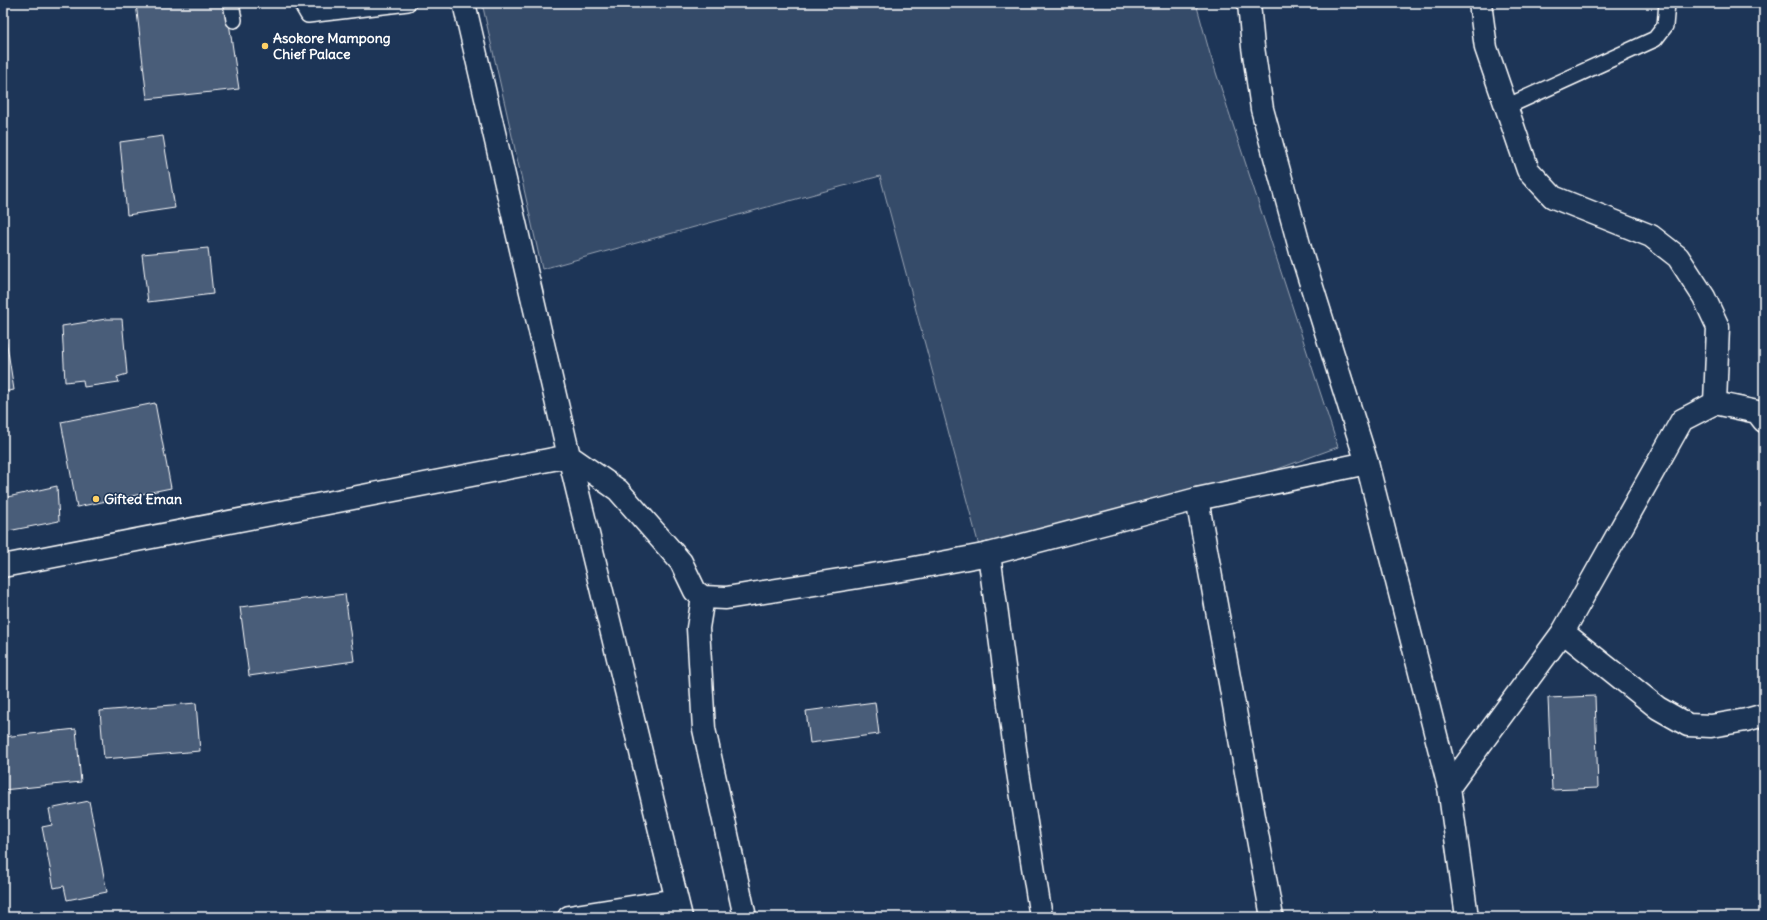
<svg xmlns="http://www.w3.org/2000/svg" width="1767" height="920" font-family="Delius,sans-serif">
<rect width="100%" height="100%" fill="#1d3557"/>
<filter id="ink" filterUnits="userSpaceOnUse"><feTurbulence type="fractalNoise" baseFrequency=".025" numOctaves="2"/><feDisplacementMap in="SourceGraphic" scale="8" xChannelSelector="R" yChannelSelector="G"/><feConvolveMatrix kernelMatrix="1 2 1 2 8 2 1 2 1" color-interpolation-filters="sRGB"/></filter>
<g filter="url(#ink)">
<polygon fill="#364b69" stroke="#9aa5b4" points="482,3 1196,3 1210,54 1338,447 1245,481 979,546 880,176 542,269"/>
<g fill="#4a5d79" stroke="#fff">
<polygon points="136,3 226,3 239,89 147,99"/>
<polygon points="163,136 175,208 127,215 120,142"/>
<polygon points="208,248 213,294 148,302 142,254"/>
<polygon points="106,319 122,319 127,374 117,377 119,382 84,387 83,380 65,382 62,326"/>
<polygon points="5,332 14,390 3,392 3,333"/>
<polygon points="155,403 171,488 77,507 61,422"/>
<polygon points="57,486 59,521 3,532 3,498"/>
<polygon points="345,594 354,661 249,676 240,607"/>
<polygon points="1595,696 1598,788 1552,790 1548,698"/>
<polygon points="875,702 879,734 810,743 806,711"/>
<polygon points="196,703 200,751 104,759 100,711"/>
<polygon points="76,729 81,782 3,790 3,737"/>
<polygon points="89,801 107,892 67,900 64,886 54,888 42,827 52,825 49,809"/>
</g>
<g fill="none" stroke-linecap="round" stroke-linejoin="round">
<g stroke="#fff" stroke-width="18">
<g id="service">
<polyline points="231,3 234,20"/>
<polyline points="301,3 308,15 408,3"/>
<polyline points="1506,107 1655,39 1665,26 1667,3"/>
</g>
</g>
<g stroke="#fff" stroke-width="25">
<g id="minor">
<polyline points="464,3 569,456 618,490 681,562 695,591 703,597 726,598 909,569 989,554 1197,499 1367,463"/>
<polyline points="1249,3 1253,47 1262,109 1301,252 1367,463 1449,787 1467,917"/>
<polyline points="1480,3 1486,48 1528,170 1553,197 1651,236 1678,257 1704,297 1718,327 1715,403"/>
<polyline points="1197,499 1272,917"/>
<polyline points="989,554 1018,772 1041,917"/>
<polyline points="703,597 698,628 704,729 745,917"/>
<polyline points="1563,632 1658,708 1688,725 1711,726 1746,720 1764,715"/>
<polyline points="1449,787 1563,632 1682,420 1715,403 1757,412 1764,421"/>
<polyline points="569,917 676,900"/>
</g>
</g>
<g stroke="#fff" stroke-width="25">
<polyline id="tertiary" points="3,566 569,456 681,917"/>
</g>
<use href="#service" stroke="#1d3557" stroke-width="15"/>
<use href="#minor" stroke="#1d3557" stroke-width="22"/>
<use href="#tertiary" stroke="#1d3557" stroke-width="22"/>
</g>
</g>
<g fill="#ffd166" stroke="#1d3557" stroke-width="1.5">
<circle cx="265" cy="46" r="4"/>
<circle cx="96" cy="499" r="4"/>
</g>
<g text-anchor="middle" stroke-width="3" stroke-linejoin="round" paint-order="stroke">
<g font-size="14" font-weight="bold" fill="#fff" stroke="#1d3557" text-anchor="start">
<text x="273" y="43">Asokore Mampong<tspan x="273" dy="16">Chief Palace</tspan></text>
<text x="104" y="504">Gifted Eman</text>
</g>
</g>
<rect width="1767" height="920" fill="none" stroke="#1d3557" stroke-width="16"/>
<rect x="8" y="8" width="1751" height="904" fill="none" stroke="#fff" stroke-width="1.5" filter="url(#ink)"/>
</svg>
